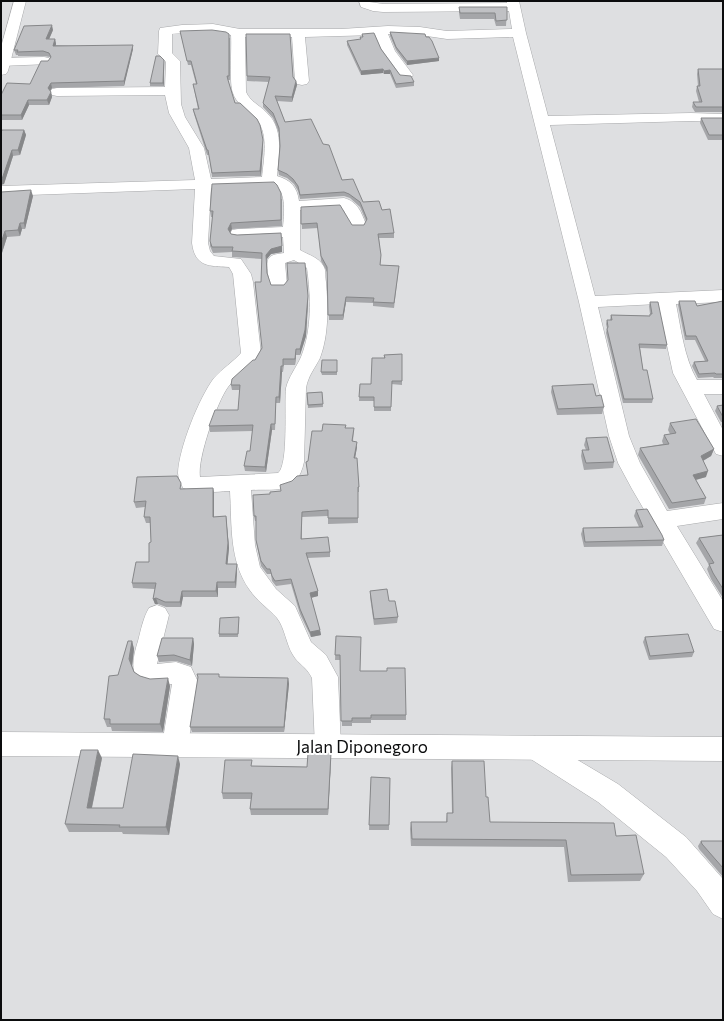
<svg xmlns="http://www.w3.org/2000/svg" width="724" height="1021" font-family="Commissioner,sans-serif">
<rect width="100%" height="100%" fill="#dedfe1"/>
<g fill="none" stroke-linecap="round" stroke-linejoin="round">
<g stroke="#a8a9ab" stroke-width="1">
<g id="minor">
<path d="M 359,1 C 368,1 374,3 383,4 L 507,3 L 507,1 L 519,1 L 526,33 L 548,116 L 691,113 L 723,114 L 723,122 L 691,121 L 550,125 L 595,296 L 723,290 L 723,302 L 676,304 C 681,329 684,357 697,380 L 723,380 L 723,394 L 704,394 L 723,430 L 723,456 L 716,454 L 673,373 L 658,304 L 598,307 L 629,436 L 640,463 L 667,511 L 723,503 L 723,519 L 677,526 L 723,601 L 723,632 L 714,629 L 632,489 L 618,463 L 609,436 L 579,302 L 513,37 L 447,39 L 420,35 L 388,34 L 395,51 L 413,75 L 411,78 L 406,79 L 401,78 L 382,52 L 375,35 L 305,37 L 309,81 L 307,84 L 302,85 L 297,84 L 295,81 L 292,37 L 245,37 L 246,92 C 250,101 259,105 266,112 C 284,128 279,154 277,176 C 291,180 297,187 299,201 L 344,198 C 358,202 361,212 366,224 L 364,228 L 358,229 L 352,228 L 344,211 L 341,208 L 300,210 L 300,250 C 308,255 319,257 324,267 C 326,271 325,277 326,282 C 328,307 329,334 320,358 C 315,368 308,376 306,388 L 304,462 C 297,494 278,489 251,490 L 255,545 L 260,567 L 276,589 L 295,606 L 311,642 L 326,655 L 338,677 L 341,747 L 337,755 L 328,759 L 319,755 L 315,747 L 312,678 C 306,666 298,664 293,655 C 286,644 285,628 277,618 C 268,608 257,601 249,589 C 229,560 232,525 230,491 C 213,492 199,494 183,488 C 181,483 178,478 178,473 C 179,448 199,398 214,378 C 222,369 233,362 241,353 L 233,274 L 229,267 C 209,266 195,267 192,243 L 195,189 L 1,196 L 1,186 L 195,180 L 189,148 L 169,113 L 165,95 L 57,96 L 52,95 L 50,92 L 52,89 L 57,88 L 165,87 L 166,62 L 158,54 L 159,31 L 160,28 L 182,25 L 213,24 L 240,29 L 341,29 L 388,26 L 420,27 L 447,31 L 512,29 L 509,11 L 383,12 L 373,11 L 361,7 ZM 192,32 L 213,32 L 231,35 C 232,47 229,84 233,93 C 236,103 246,109 253,116 C 270,130 264,157 262,177 L 211,179 L 204,148 L 185,117 L 181,104 L 180,61 L 172,53 L 172,34 ZM 275,186 C 287,192 284,215 283,227 L 238,229 L 232,230 L 230,234 L 232,238 L 238,239 L 283,237 L 284,253 C 279,254 272,254 269,258 C 265,262 269,284 272,289 L 278,290 L 284,289 L 287,285 L 285,263 L 294,260 L 307,268 C 311,297 312,330 301,357 C 296,368 289,376 286,388 C 284,404 289,465 278,473 L 200,477 C 197,459 217,402 228,387 C 238,375 252,368 261,354 L 253,282 L 251,274 L 241,259 L 214,256 L 210,251 L 208,243 L 211,188 Z"/>
<polygon points="44,57 49,58 51,61 49,64 1,66 1,58"/>
<path d="M 157,605 L 165,608 L 169,615 L 157,664 L 176,662 L 191,667 L 198,682 L 188,745 L 184,753 L 175,757 L 166,753 L 162,745 L 172,684 C 165,685 157,687 150,685 C 127,681 133,657 138,641 C 141,630 143,618 149,608 Z"/>
<polygon points="535,736 544,740 618,784 686,837 723,879 723,919 713,914 697,891 666,857 598,802 526,756 522,748 526,740"/>
</g>
</g>
<g stroke="#a8a9ab" stroke-width="1">
<g id="major">
<polygon points="14,1 26,1 8,71 6,74 1,75 1,47"/>
<polygon points="1,732 723,737 723,761 1,756"/>
</g>
</g>
<use href="#minor" fill="#fff" fill-rule="evenodd"/>
<use href="#major" fill="#fff" fill-rule="evenodd"/>
</g>
<g fill="#a5a6a9">
<polygon points="373,1 506,1 506,2 383,2"/>
<polygon points="459,7 507,7 506,26 496,26 494,19 460,19 459,13"/>
<polygon points="53,30 49,39 55,39 56,44 56,45 133,49 124,86 52,88 50,91 51,92 52,97 49,105 29,105 22,120 1,120 1,95 30,84 51,58 50,57 44,56 18,56 18,55 16,55 14,50"/>
<polygon points="180,31 230,38 230,80 228,80 235,103 263,140 263,144 261,176 212,177 209,155 207,155 194,114 193,109 198,109 193,84 196,84 191,65 188,65"/>
<polygon points="390,32 426,37 439,58 439,61 407,65 396,50 390,36"/>
<polygon points="362,34 381,49 400,75 414,82 414,86 396,88 390,74 384,74 383,73 361,75 347,45 347,41 360,40 360,37 362,37"/>
<polygon points="164,63 164,86 150,86 150,83"/>
<polygon points="698,69 723,69 723,112 695,112 692,107 693,102 699,102 696,91 697,86 698,86 697,74"/>
<polygon points="247,76 293,77 296,81 297,85 292,102 277,101 285,122 323,144 342,180 363,202 382,210 394,233 394,238 379,238 381,260 380,265 399,266 394,308 373,306 373,303 346,302 343,320 329,320 327,272 321,261 318,228 302,229 301,207 352,225 364,225 366,221 360,207 350,198 344,196 300,199 298,191 294,184 287,178 279,175 278,170 280,146 279,133 273,118 263,107 263,103 269,82 247,81"/>
<polygon points="701,118 723,118 723,140 708,140 700,123"/>
<polygon points="24,130 26,135 20,155 13,156 4,184 1,133"/>
<polygon points="1,192 33,196 25,229 22,229 20,236 7,237 1,256"/>
<polygon points="282,199 282,226 232,229 230,232 231,234 237,235 281,233 282,252 271,254 266,260 267,274 271,285 308,302 306,336 300,355 296,355 295,365 284,365 283,372 282,372 280,403 276,403 275,430 272,430 266,472 245,471 244,466 250,451 253,431 210,432 209,426 238,410 240,390 232,390 231,385 255,360 262,348 261,282 262,259 232,257 232,252 213,253 210,246 210,241 213,217 211,217 210,211"/>
<polygon points="679,301 697,306 723,301 723,378 714,378 713,377 698,378 692,366 694,362 705,361 695,340 685,340 678,305"/>
<polygon points="650,302 667,345 666,349 640,348 643,370 653,399 652,403 623,403 606,333 607,328 606,324 607,320 610,320 611,315 650,316 650,314 649,306"/>
<polygon points="402,354 402,385 391,384 391,411 374,411 374,401 359,401 360,384 371,384 384,358 384,355"/>
<polygon points="337,360 337,375 322,375 321,372"/>
<polygon points="552,386 596,396 604,407 602,414 557,415 551,392"/>
<polygon points="322,392 323,407 308,408 307,393"/>
<polygon points="723,405 723,422 721,422 715,411 717,406"/>
<polygon points="670,423 714,449 711,456 703,461 706,477 696,480 706,498 704,504 669,509 638,455 640,448 663,444 662,441 664,435 670,434 668,430"/>
<polygon points="346,428 354,428 353,441 357,447 355,458 359,487 359,492 358,492 358,523 328,524 328,516 302,517 302,539 330,552 330,557 307,558 318,591 318,596 311,598 320,630 321,635 311,637 300,614 291,584 276,586 272,581 271,574 267,574 261,566 257,546 256,540 256,521 255,521 254,516 270,494 281,491 308,475 306,462 308,461 322,431"/>
<polygon points="586,438 614,462 613,468 584,470 581,456 582,450 586,450 584,445"/>
<polygon points="213,488 214,493 214,517 226,516 229,548 227,564 237,570 236,588 218,588 218,597 183,597 181,607 166,607 158,604 155,604 153,599 155,589 133,588 132,583 149,562 151,542 150,523 146,523 144,517 145,507 136,508 134,502 182,489"/>
<polygon points="636,510 664,540 662,546 584,547 581,534 583,528 639,527 634,516"/>
<polygon points="723,535 723,598 711,579 707,569 709,565 696,543 699,538"/>
<polygon points="370,591 389,601 398,617 397,623 374,625 370,597"/>
<polygon points="239,617 239,620 238,637 219,637 219,634"/>
<polygon points="336,636 360,671 406,715 406,720 371,720 371,723 352,723 352,726 342,726 340,660 335,660"/>
<polygon points="645,637 694,652 692,657 649,660 643,642"/>
<polygon points="193,638 194,644 192,666 176,661 159,662 157,656"/>
<polygon points="132,641 134,649 132,666 134,672 140,676 170,686 163,732 112,731 111,727 107,727 104,719 118,675"/>
<polygon points="197,674 220,677 288,678 289,684 284,732 192,732 190,727 198,678"/>
<polygon points="102,758 92,808 123,808 180,764 169,835 123,834 122,832 69,832 65,824"/>
<polygon points="331,760 328,815 251,815 250,809 251,799 223,799 222,793 253,766 307,767"/>
<polygon points="452,761 486,797 490,822 616,836 644,874 640,881 568,882 564,847 411,846 410,829 411,822 446,822 447,813 452,813 451,768"/>
<polygon points="371,777 390,778 389,830 369,830"/>
<polygon points="701,841 723,841 723,877 699,849 698,846"/>
</g>
<g fill="#868789">
<polygon points="52,25 53,30 47,44 46,39"/>
<polygon points="55,39 56,44 54,50 53,46"/>
<polygon points="133,45 133,49 124,86 124,81"/>
<polygon points="439,58 439,61 407,65 407,61"/>
<polygon points="164,60 164,86 163,83"/>
<polygon points="383,69 383,73 361,75 361,71"/>
<polygon points="390,70 390,74 384,74 384,71"/>
<polygon points="296,81 297,85 292,102 292,97"/>
<polygon points="51,83 52,88 49,93 48,88"/>
<polygon points="51,92 52,97 49,105 47,100"/>
<polygon points="28,100 29,105 22,120 21,115"/>
<polygon points="24,130 26,135 20,155 18,150"/>
<polygon points="263,140 263,144 261,176 260,171"/>
<polygon points="12,150 13,156 4,184 1,185 1,179"/>
<polygon points="31,190 33,196 25,229 24,223"/>
<polygon points="20,223 22,229 20,236 18,230"/>
<polygon points="231,223 232,229 229,235 228,229"/>
<polygon points="5,231 7,237 1,256 1,243"/>
<polygon points="282,246 282,252 271,254 266,260 266,255 271,249"/>
<polygon points="308,296 308,302 306,336 300,355 300,349"/>
<polygon points="346,297 346,302 343,320 343,315"/>
<polygon points="296,349 296,355 295,365 295,359"/>
<polygon points="281,366 282,372 280,403 279,397"/>
<polygon points="271,424 272,430 266,472 265,467"/>
<polygon points="357,442 357,447 354,464 354,458"/>
<polygon points="714,449 711,456 699,463 701,456"/>
<polygon points="708,471 706,477 691,481 693,475"/>
<polygon points="213,488 214,493 214,523 213,517"/>
<polygon points="226,516 229,548 227,570 226,564"/>
<polygon points="237,564 237,570 236,588 235,582"/>
<polygon points="217,582 218,588 218,597 216,591"/>
<polygon points="182,591 183,597 181,607 180,602"/>
<polygon points="318,591 318,596 310,598 310,593"/>
<polygon points="156,598 158,604 155,604 153,599"/>
<polygon points="320,630 321,635 311,637 310,632"/>
<polygon points="193,638 194,644 192,666 190,660"/>
<polygon points="132,641 134,649 132,667 129,659"/>
<polygon points="168,678 170,686 163,732 160,724"/>
<polygon points="288,678 289,684 284,732 284,727"/>
<polygon points="98,750 102,758 90,816 87,808"/>
<polygon points="331,753 331,760 328,815 328,809"/>
<polygon points="178,756 180,764 169,835 166,827"/>
</g>
<g fill="#c0c1c4" stroke="#868789">
<polygon points="459,7 507,7 507,20 496,21 495,13 460,13"/>
<polygon points="52,25 46,39 55,39 53,46 133,45 124,81 51,83 48,88 51,92 47,100 28,100 21,115 1,115 1,95 7,83 30,84 41,61 48,61 51,57 49,53 43,51 17,52 18,50 14,50 24,26"/>
<polygon points="212,30 226,32 229,34 229,76 227,76 228,80 235,103 240,103 257,119 260,125 263,140 260,171 212,173 208,150 207,150 193,109 199,109 193,84 197,84 191,61 187,61 180,31"/>
<polygon points="390,32 425,34 426,37 429,37 432,41 439,58 407,61 396,47"/>
<polygon points="374,33 381,49 400,75 411,76 414,82 396,84 390,70 384,71 383,69 361,71 347,41 361,39 360,37 363,37 362,34"/>
<polygon points="246,34 290,34 293,77 296,81 292,97 275,96 285,122 311,119 323,144 329,145 342,180 353,179 363,202 379,201 382,210 390,209 394,233 378,234 381,255 380,265 399,266 394,303 373,302 374,298 346,297 343,315 328,315 327,267 321,256 317,223 301,224 301,207 340,205 352,225 364,225 367,219 360,202 349,194 344,192 300,195 298,186 293,179 287,174 278,170 280,146 279,128 273,113 263,103 270,77 247,76"/>
<polygon points="156,56 160,56 164,60 163,83 150,83"/>
<polygon points="698,69 723,69 723,107 696,107 693,102 702,102 697,86 700,86"/>
<polygon points="701,118 723,118 723,135 709,135"/>
<polygon points="2,130 24,130 18,150 12,150 2,179 1,179 1,133"/>
<polygon points="274,182 277,185 281,193 281,220 231,223 228,229 231,234 237,235 281,233 282,246 271,249 266,255 267,273 271,285 284,285 288,280 287,263 305,263 308,296 305,330 300,349 296,349 295,359 283,359 283,366 281,366 279,397 276,397 275,424 271,424 265,467 244,466 247,451 250,451 253,425 209,426 215,410 238,410 240,385 231,385 232,379 253,360 255,360 262,348 255,282 261,282 262,253 232,251 233,247 212,247 210,241 213,211 210,211 212,184"/>
<polygon points="31,190 24,223 20,223 18,230 5,231 1,243 1,192"/>
<polygon points="679,301 695,301 697,306 723,301 723,374 716,374 715,373 699,374 694,362 708,361 696,336 686,336"/>
<polygon points="650,302 658,302 667,345 639,344 643,370 647,370 653,399 624,399 607,329 608,327 607,320 612,320 611,315 650,316 650,314 652,314"/>
<polygon points="402,354 402,381 392,381 391,407 374,407 374,397 359,397 360,384 371,384 372,358 385,358 384,355"/>
<polygon points="322,360 337,360 337,372 321,372"/>
<polygon points="593,384 596,396 601,395 604,407 558,409 552,386"/>
<polygon points="322,392 323,404 308,405 307,393"/>
<polygon points="723,405 723,417 717,406"/>
<polygon points="696,419 714,449 701,456 708,471 693,475 706,498 672,503 640,448 669,444 664,435 676,433 670,423"/>
<polygon points="323,424 346,425 345,428 354,428 352,441 357,442 354,458 357,458 359,487 358,487 358,518 328,518 328,510 302,512 301,539 328,537 330,552 306,553 318,591 310,593 320,630 310,632 300,609 291,579 275,581 272,576 270,569 267,569 261,561 256,540 256,516 254,516 253,495 270,494 270,492 281,491 280,485 292,481 297,476 308,475 306,462 308,461 312,431 322,431"/>
<polygon points="607,437 614,462 586,463 582,450 589,450 586,438"/>
<polygon points="177,476 181,483 180,489 213,488 213,517 226,516 228,543 226,564 237,564 235,582 217,582 216,591 182,591 180,602 165,602 156,598 153,599 156,583 132,583 136,562 149,562 149,543 151,542 150,517 144,517 146,501 134,502 137,477"/>
<polygon points="647,509 662,535 664,540 585,542 583,528 643,527 636,510"/>
<polygon points="723,535 723,589 713,573 709,564 714,563 699,538"/>
<polygon points="387,589 389,601 395,601 398,617 374,619 370,591"/>
<polygon points="239,617 238,634 219,634 220,618"/>
<polygon points="688,634 694,652 650,656 645,637"/>
<polygon points="336,636 361,637 360,671 387,671 387,668 405,668 406,715 371,715 371,718 352,718 352,721 341,721 340,655 335,655"/>
<polygon points="162,638 193,638 190,660 174,655 157,656"/>
<polygon points="128,641 132,641 129,659 134,672 140,676 150,679 168,678 160,724 110,724 110,719 104,719 109,676 118,675"/>
<polygon points="197,674 219,674 219,677 288,678 284,727 190,727 198,677"/>
<polygon points="81,750 98,750 87,808 123,808 133,754 178,756 166,827 119,827 120,825 65,824"/>
<polygon points="308,753 331,753 328,809 250,809 252,793 222,793 225,760 252,760 251,766 307,767"/>
<polygon points="452,761 484,761 486,797 488,797 490,822 614,823 616,836 636,835 644,874 571,875 566,840 412,839 411,822 447,822 447,813 453,813"/>
<polygon points="371,777 390,778 389,825 369,825"/>
<polygon points="701,841 723,841 723,868 702,844"/>
</g>
<g text-anchor="middle" stroke-width="4" stroke-linejoin="round" paint-order="stroke">
<g font-size="17" fill="#0b0c0d" stroke="#fff">
<text x="362" y="753">Jalan Diponegoro</text>
</g>
</g>
<rect width="724" height="1021" fill="none" stroke="#0b0c0d" stroke-width="4"/>
</svg>
